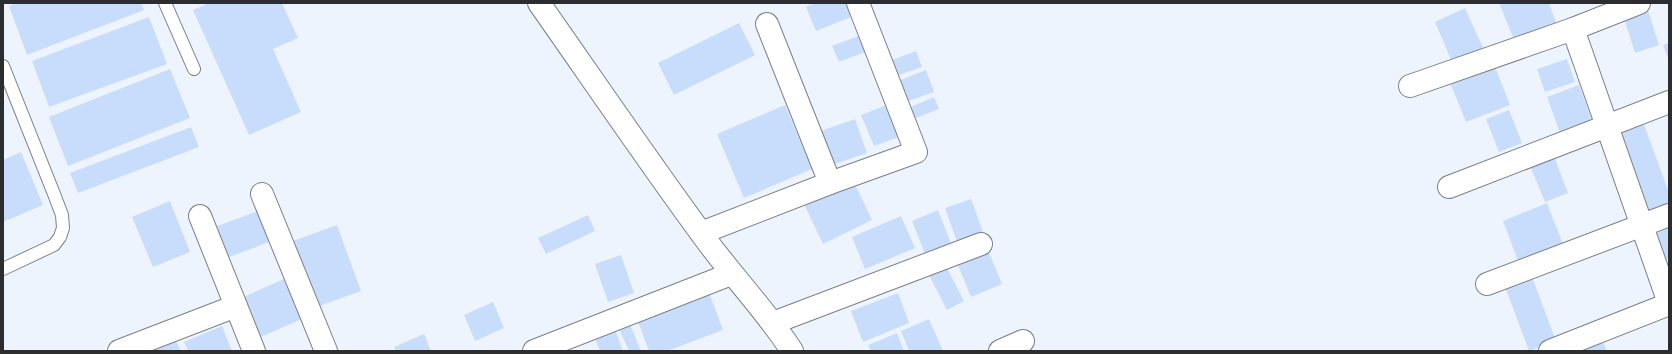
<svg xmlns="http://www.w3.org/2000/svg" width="1672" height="354" font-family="Literata,serif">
<rect width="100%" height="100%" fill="#eef4fd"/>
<g fill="#c8ddfb">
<polygon points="16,3 141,3 144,10 27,55 9,6"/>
<polygon points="209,3 282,3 298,38 273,49 301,112 249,135 193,10"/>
<polygon points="815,3 851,3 856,15 816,31 806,7"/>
<polygon points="1499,3 1549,3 1557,25 1515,42"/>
<polygon points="1647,7 1659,45 1635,53 1623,15"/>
<polygon points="1465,8 1483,48 1452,62 1435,22"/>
<polygon points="149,17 167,64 49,107 32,61"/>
<polygon points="739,23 755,55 674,95 658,63"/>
<polygon points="861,35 868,51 839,62 832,46"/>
<polygon points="1669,43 1669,61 1663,45"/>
<polygon points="916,51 922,67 893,77 887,62"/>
<polygon points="1567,59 1575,82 1545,92 1537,69"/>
<polygon points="1493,62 1510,105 1466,122 1449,80"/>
<polygon points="170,69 190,118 68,166 49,117"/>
<polygon points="926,70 934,92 903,103 895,82"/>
<polygon points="1579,85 1592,121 1560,133 1547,97"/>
<polygon points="934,97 939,109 911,120 906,109"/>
<polygon points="785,105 812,169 744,198 717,134"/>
<polygon points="887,105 899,137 874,146 861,115"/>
<polygon points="1509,110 1522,143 1499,152 1486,119"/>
<polygon points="855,119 867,153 829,166 817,132"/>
<polygon points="1642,119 1669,193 1669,208 1646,216 1615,129"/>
<polygon points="191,127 199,147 78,193 70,173"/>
<polygon points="1552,151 1568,193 1545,202 1528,161"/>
<polygon points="21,152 43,205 3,222 3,160"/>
<polygon points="853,180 872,220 823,244 804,204"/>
<polygon points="971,199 983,232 957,242 945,208"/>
<polygon points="170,201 190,252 153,267 132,217"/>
<polygon points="1547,203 1565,249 1520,266 1503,221"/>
<polygon points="938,210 951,243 925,254 912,221"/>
<polygon points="258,211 269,242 224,259 212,228"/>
<polygon points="588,215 595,231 546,254 538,238"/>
<polygon points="901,216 915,248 865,269 852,237"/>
<polygon points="1669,221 1669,258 1662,261 1650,228"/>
<polygon points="337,225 361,291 314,308 290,242"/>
<polygon points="986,245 1002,284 971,297 955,258"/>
<polygon points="621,255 634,293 608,302 595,264"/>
<polygon points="944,262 964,301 947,310 927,271"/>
<polygon points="1531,274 1556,341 1529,351 1504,284"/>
<polygon points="284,279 302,319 256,339 239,299"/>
<polygon points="707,287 723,330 667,351 649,351 635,314"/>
<polygon points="898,293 909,323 863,342 851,311"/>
<polygon points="493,302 504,328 475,341 464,315"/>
<polygon points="627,317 641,351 629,351 616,322"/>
<polygon points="929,319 943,351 909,351 901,331"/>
<polygon points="613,324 623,351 600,351 592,332"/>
<polygon points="222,326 232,351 188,351 184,342"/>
<polygon points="897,333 904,351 871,351 868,345"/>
<polygon points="424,334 431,351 396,351 394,347"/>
<polygon points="175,339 181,351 148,351"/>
<polygon points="1602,340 1607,351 1586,351 1584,347"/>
</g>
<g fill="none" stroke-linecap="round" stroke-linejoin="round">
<g stroke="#7a7f87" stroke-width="14">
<g id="service">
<polyline points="165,3 194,69"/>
<polyline points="3,66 54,194 62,215 63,228 60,237 54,245 3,269"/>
</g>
</g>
<g stroke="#7a7f87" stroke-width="24">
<g id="minor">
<path d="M 539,3 C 593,80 646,158 701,233 C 730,274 765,309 792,351"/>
<polyline points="767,24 830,183"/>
<polyline points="1573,29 1669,303"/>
<polyline points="1410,86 1573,29 1639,3"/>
<polyline points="1449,187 1669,102"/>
<polyline points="262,194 326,351"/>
<polyline points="200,216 254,351"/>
<polyline points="701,233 830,183 916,152 858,3"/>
<polyline points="1487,284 1669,215"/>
<polyline points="773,323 981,244"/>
<polyline points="119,351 236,306"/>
<polyline points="534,351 731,274"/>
<polyline points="1000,351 1023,341"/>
<polyline points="1550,351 1669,304"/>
</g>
</g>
<use href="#service" stroke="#fff" stroke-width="12"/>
<use href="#minor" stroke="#fff" stroke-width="22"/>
</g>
<rect width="1672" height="354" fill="none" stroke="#2b2d30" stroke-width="8"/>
</svg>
